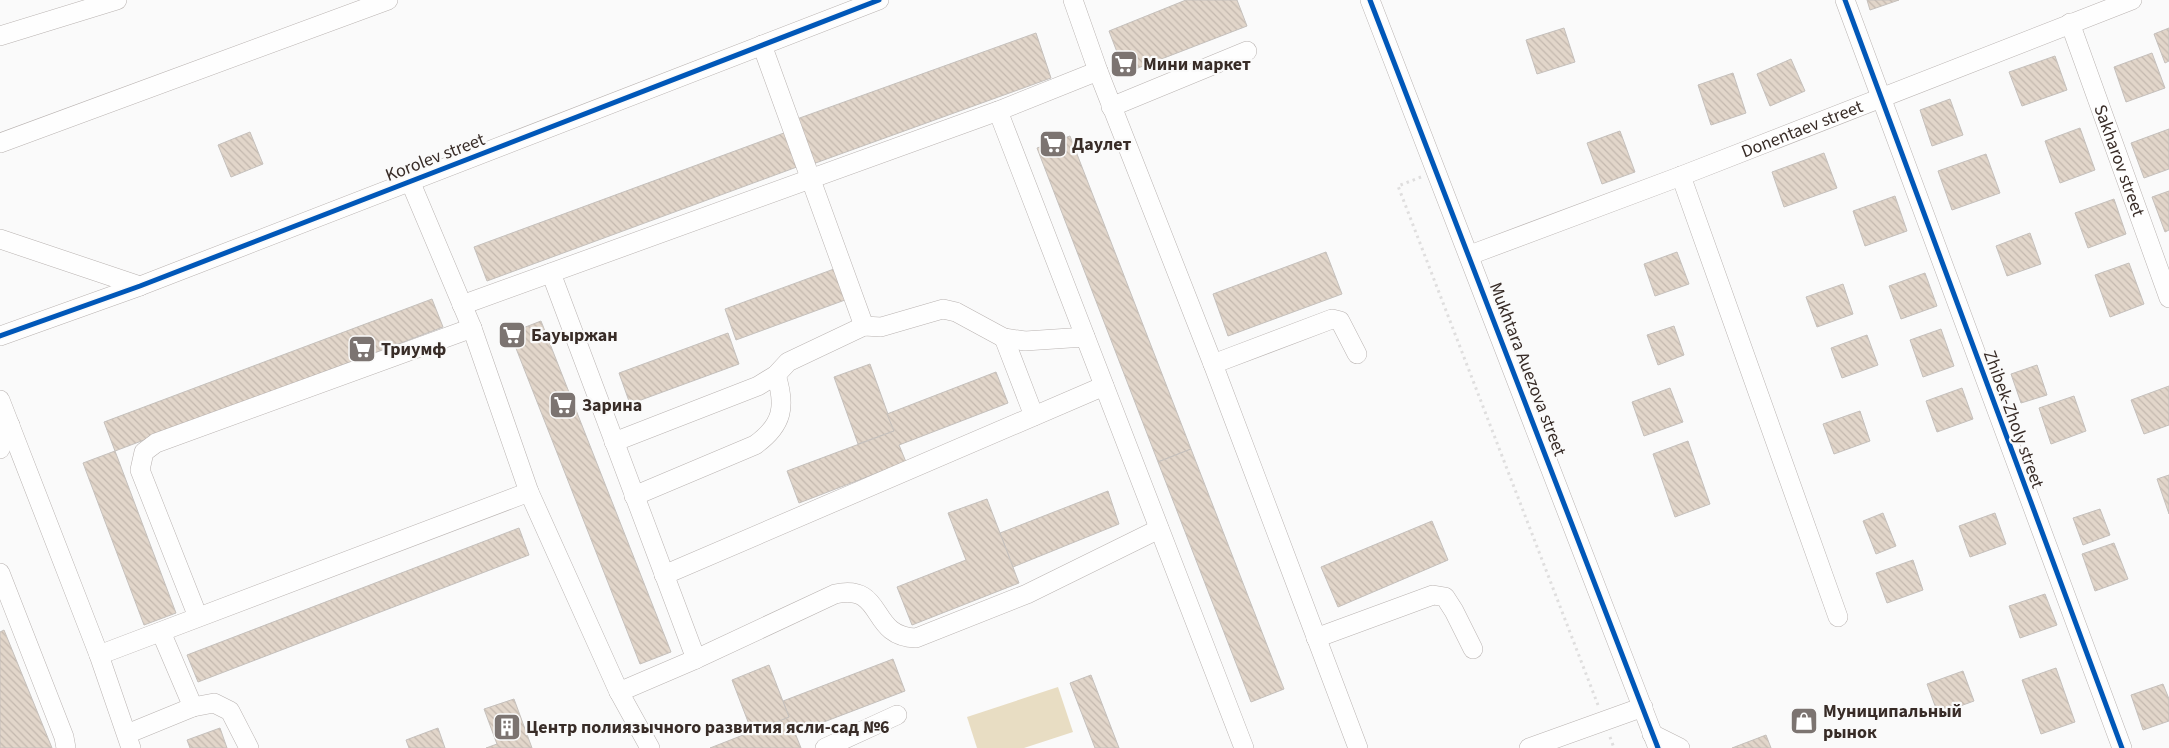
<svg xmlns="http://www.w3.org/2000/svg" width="2169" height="748" font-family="'Source Sans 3',sans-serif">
<defs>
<pattern id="building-back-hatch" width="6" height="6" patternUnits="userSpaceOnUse" patternTransform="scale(1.25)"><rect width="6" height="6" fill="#e2d6ca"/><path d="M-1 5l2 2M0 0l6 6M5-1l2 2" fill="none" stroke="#c3b8ae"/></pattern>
</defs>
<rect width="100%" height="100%" fill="#fafafa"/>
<polygon fill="#e8ddc3" points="1058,687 1073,732 1024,748 977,748 967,717"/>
<g fill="url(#building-back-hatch)" stroke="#c5c0bc">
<polygon points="1186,0 1237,0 1247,26 1125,73 1109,31"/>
<polygon points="1867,0 1899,0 1870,10"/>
<polygon points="1564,28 1575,62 1537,74 1526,40"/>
<polygon points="2169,28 2169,61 2165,63 2154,34"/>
<polygon points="1036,33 1051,78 810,165 794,120"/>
<polygon points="2152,53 2165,88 2126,102 2114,67"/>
<polygon points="2055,56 2067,90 2022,106 2009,72"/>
<polygon points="1791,59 1805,91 1770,106 1757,74"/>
<polygon points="1733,73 1746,113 1711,125 1698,85"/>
<polygon points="1950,99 1963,135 1932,146 1920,110"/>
<polygon points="2080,128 2095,170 2060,183 2045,141"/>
<polygon points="2169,129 2169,169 2144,178 2131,143"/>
<polygon points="792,130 805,164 487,281 474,247"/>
<polygon points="1620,131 1635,172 1602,184 1587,143"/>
<polygon points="250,132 263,164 231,177 218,145"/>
<polygon points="1070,136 1191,449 1158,462 1037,148"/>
<polygon points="1824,153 1837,188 1784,207 1772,172"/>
<polygon points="1986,154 2000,193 1952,210 1938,171"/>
<polygon points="2169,191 2169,230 2165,232 2152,197"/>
<polygon points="1895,196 1907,231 1865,246 1853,211"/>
<polygon points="2114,199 2126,234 2088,248 2075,213"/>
<polygon points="2030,233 2041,264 2007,276 1996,246"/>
<polygon points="1326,252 1342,294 1228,336 1213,294"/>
<polygon points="1677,252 1689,284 1655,296 1644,264"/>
<polygon points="2129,263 2144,304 2110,317 2095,275"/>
<polygon points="834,269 845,300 736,340 725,309"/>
<polygon points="1925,273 1937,306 1901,319 1889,286"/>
<polygon points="1843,284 1853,314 1817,327 1806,297"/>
<polygon points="432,299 443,327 115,451 104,422"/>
<polygon points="541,321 671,652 640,664 510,333"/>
<polygon points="1674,326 1684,355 1658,365 1647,335"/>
<polygon points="1941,329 1954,366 1923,377 1910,340"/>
<polygon points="728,333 739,364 630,404 619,373"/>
<polygon points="1867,335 1878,365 1842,378 1831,348"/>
<polygon points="870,364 894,431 858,444 834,377"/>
<polygon points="2037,365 2047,395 2021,403 2011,374"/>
<polygon points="996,372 1008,403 899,445 906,462 799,503 787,471 894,431 887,414"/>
<polygon points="2169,386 2169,425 2144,434 2131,400"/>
<polygon points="1670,388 1683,422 1644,436 1632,402"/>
<polygon points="1962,388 1973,419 1937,432 1926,401"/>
<polygon points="2074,396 2086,431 2051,444 2039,408"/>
<polygon points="1860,411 1870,441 1834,454 1823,424"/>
<polygon points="1688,441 1710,504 1675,517 1653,454"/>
<polygon points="1191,449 1284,689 1251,702 1158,462"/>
<polygon points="115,451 176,613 144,625 83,463"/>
<polygon points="2169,475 2169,514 2157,479"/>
<polygon points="1108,491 1119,524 1013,567 1000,533"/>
<polygon points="987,499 1019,583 912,625 897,587 966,560 948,513"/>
<polygon points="2100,509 2110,535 2083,545 2073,518"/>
<polygon points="1883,513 1896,546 1876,554 1863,521"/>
<polygon points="1995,513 2006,544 1970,557 1959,526"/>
<polygon points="1432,521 1448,560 1338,607 1321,567"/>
<polygon points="519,528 529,555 198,682 187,655"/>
<polygon points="2114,543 2128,579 2095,591 2082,554"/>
<polygon points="1913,560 1923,590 1887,603 1876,573"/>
<polygon points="2045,594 2057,625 2020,638 2009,606"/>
<polygon points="4,630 52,748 0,748 0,632"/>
<polygon points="893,659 905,691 795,733 801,748 710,748 789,717 783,701"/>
<polygon points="769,665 789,717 752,732 732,680"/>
<polygon points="2056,668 2075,722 2041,734 2022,680"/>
<polygon points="1963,671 1974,701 1938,714 1927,684"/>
<polygon points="1091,675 1119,748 1095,748 1070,683"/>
<polygon points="2163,684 2169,699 2169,721 2143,730 2131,695"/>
<polygon points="514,699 532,748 486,748 497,744 484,709"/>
<polygon points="220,728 227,748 190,748 187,740"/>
<polygon points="438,728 445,748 409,748 406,740"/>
<polygon points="1766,735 1771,748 1732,748"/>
</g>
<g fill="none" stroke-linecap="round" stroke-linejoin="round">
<g stroke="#b9b3b1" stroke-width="20">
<g id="minor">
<polyline points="1073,0 1098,71 1213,364 1358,748"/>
<polyline points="1370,0 1658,748"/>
<polyline points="1845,0 2122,748"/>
<path id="s1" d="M 2070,23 L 2169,298"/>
<polyline points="0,36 117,0"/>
<polyline points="762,45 864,326"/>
<polyline points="1111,107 1247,51"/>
<polyline points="998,111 1244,748"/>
<polyline points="0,143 388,0"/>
<polyline points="1681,176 1838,617"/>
<polyline points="0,239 140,286"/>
<path id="s2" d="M 1470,255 L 1681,176 L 2132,0"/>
<polyline points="551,273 696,659"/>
<polyline points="462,305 998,111 1098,71"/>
<polyline points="0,336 140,286 879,0"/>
<polyline points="1004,338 1034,416"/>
<polyline points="1213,364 1332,319 1340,321 1357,354"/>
<polyline points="0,400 99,655 131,748"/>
<polyline points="614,442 758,386 776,375 788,362 864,326 881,327 943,309 956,312 1004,338 1025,341 1085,337"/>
<polyline points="0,449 10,425"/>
<polyline points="529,492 619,692 650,748"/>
<path d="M 634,496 L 755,445 C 783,425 786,406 776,375"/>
<polyline points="0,573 64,737 66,748"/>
<polyline points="664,575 1104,386"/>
<polyline points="198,617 140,470 144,452 156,443 472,328"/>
<polyline points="1316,638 1433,595 1445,597 1454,611 1473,649"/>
<polyline points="99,655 529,492 472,328 410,181"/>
<path d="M 619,692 L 696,659 L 835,594 C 886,583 868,637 916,638 L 1027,594 L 1159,529"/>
<polyline points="193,707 214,703 230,711 249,748"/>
<polyline points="127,734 193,707 161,632"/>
<polyline points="1652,734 1680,748"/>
<polyline points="825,748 897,715"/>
<polyline points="1529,748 1643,707"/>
</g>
</g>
<g stroke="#dfdede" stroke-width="3" stroke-dasharray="2.5 4" stroke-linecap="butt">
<polyline points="1421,177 1398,186 1598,705"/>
<polyline points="1610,737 1614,748"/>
</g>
<use href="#minor" stroke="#fefefe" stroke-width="19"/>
<g stroke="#fafafa" stroke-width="8">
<g id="cycleway">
<polyline points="1370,0 1658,748"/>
<polyline points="1845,0 2122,748"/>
<polyline points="0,336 140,286 879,0"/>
</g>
</g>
<use href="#cycleway" stroke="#0057b8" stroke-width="5"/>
</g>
<defs>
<g id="supermarket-square" transform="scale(1.4375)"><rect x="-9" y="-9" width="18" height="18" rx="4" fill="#7c7471" stroke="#fafafa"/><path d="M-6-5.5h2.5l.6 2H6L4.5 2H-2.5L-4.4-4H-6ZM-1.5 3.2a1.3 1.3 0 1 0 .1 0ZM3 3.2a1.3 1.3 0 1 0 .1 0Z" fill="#fff"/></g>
<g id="shop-square" transform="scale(1.4375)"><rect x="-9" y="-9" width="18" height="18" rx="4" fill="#7c7471" stroke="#fafafa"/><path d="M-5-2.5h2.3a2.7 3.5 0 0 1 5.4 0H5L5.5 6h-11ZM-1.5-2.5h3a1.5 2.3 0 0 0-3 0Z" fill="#fff"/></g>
<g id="building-square" transform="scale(1.4375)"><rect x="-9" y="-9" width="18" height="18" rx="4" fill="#7c7471" stroke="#fafafa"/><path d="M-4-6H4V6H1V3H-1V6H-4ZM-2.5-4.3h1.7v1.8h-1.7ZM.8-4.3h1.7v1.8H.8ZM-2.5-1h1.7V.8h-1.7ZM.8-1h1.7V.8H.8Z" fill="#fff"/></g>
</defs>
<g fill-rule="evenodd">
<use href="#supermarket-square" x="1124" y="64"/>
<use href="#supermarket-square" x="1053" y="144"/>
<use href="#supermarket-square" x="512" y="335"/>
<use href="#supermarket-square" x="362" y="349"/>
<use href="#supermarket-square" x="563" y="405"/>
<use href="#shop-square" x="1804" y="721"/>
<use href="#building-square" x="507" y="727"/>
</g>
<g text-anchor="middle" stroke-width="4.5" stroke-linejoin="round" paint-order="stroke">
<g font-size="18" font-weight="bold" fill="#382c27" stroke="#fafafa" text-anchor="start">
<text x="1143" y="70">Мини маркет</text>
<text x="1072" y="150">Даулет</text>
<text x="531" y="341">Бауыржан</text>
<text x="381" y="355">Триумф</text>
<text x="582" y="411">Зарина</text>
<text x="1823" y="717">Муниципальный<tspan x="1823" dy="21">рынок</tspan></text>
<text x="526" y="733">Центр полиязычного развития ясли-сад №6</text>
</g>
<g font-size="18" fill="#382c27" stroke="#fafafa">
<text dy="6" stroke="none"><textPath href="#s2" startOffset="355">Donentaev street</textPath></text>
<text transform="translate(435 157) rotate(-21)" y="6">Korolev street</text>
<text dy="6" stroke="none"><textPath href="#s1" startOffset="146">Sakharov street</textPath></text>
<text transform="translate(1528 369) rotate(69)" y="6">Mukhtara Auezova street</text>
<text transform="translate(2014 419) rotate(70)" y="6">Zhibek-Zholy street</text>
</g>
</g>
</svg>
